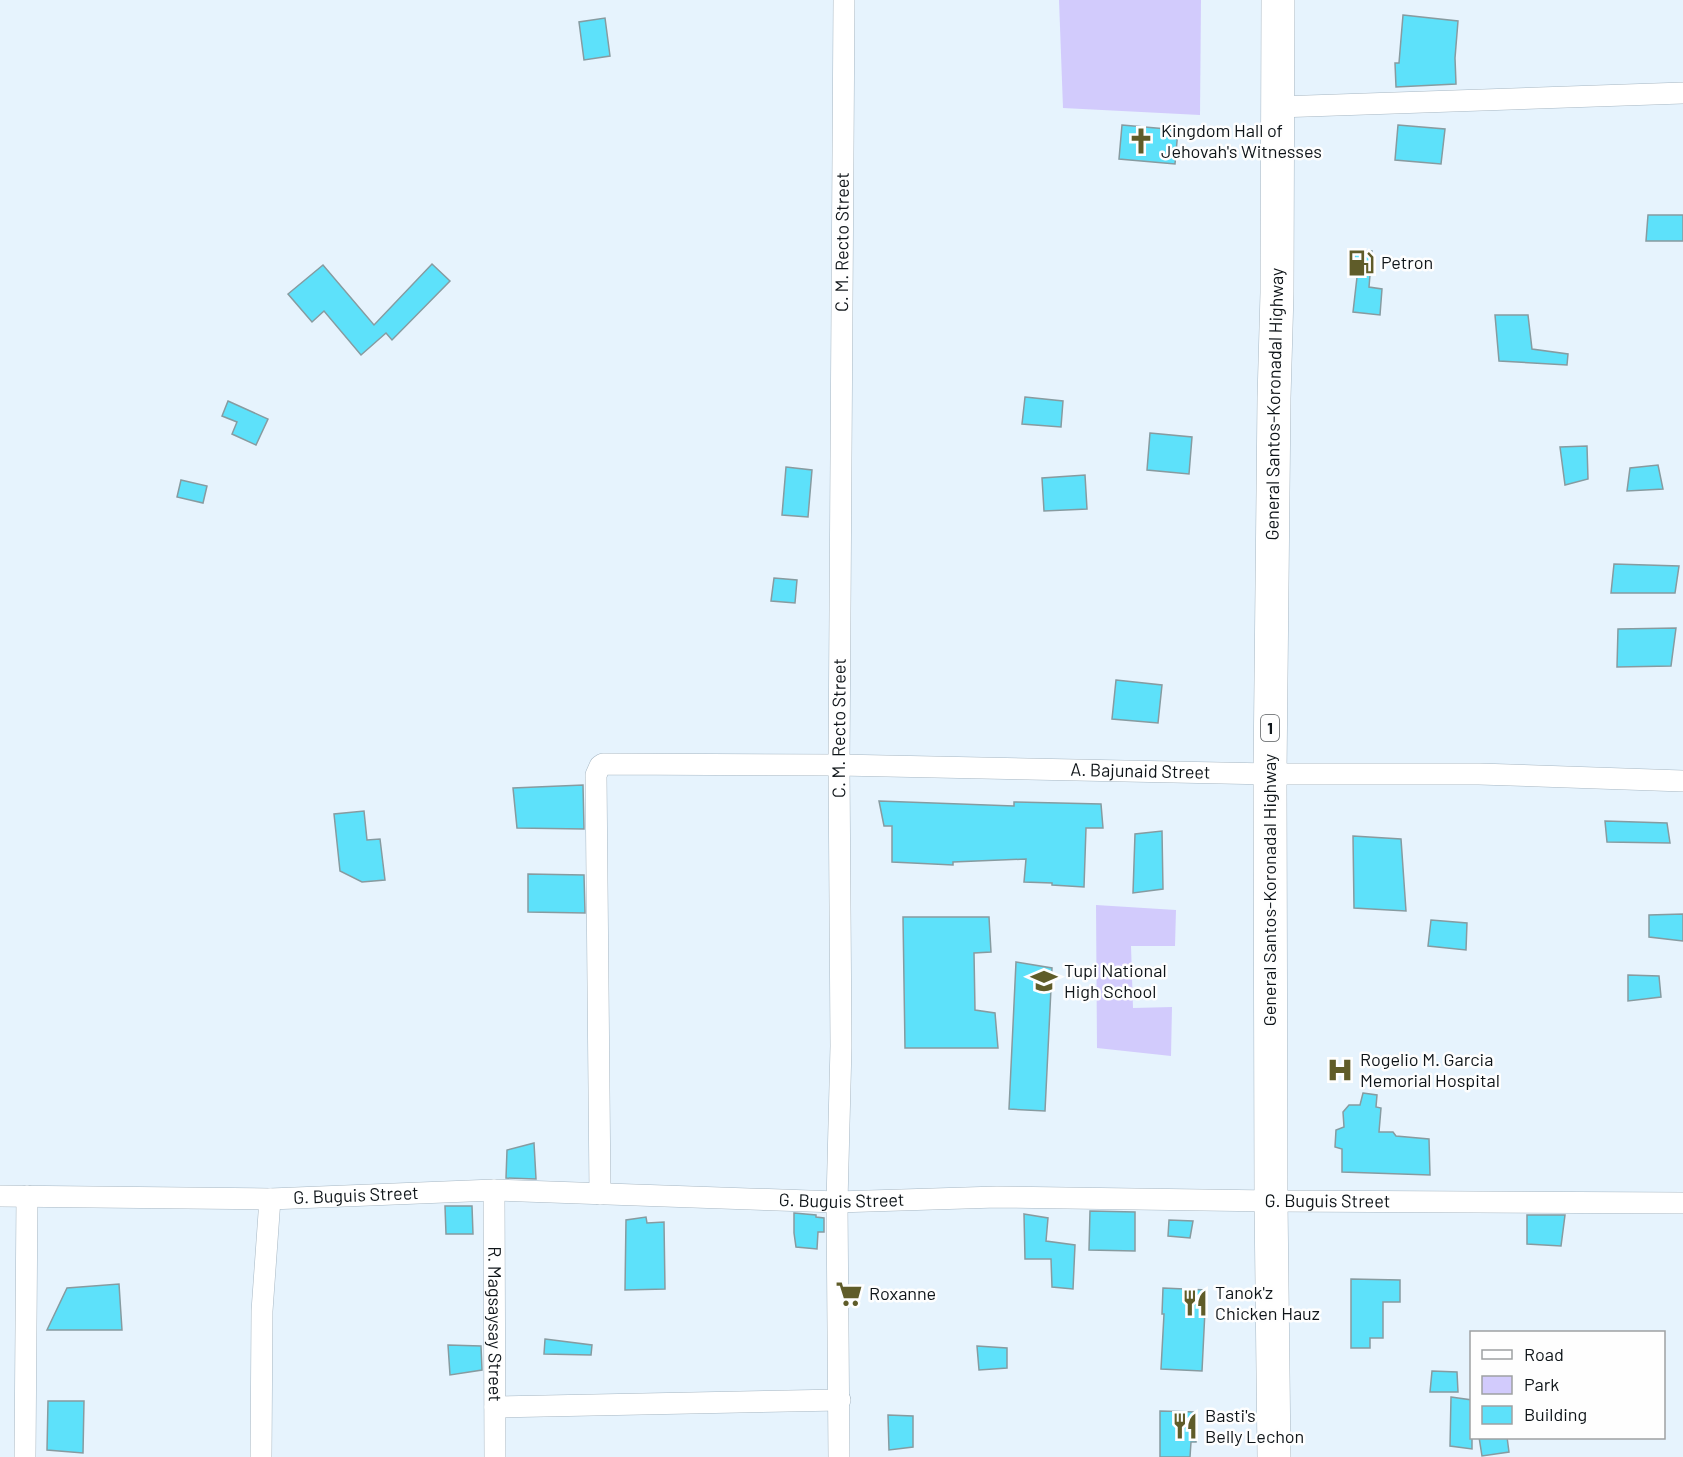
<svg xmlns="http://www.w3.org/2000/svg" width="1683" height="1457" font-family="Barlow,sans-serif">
<rect width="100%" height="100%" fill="#e6f3fd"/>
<g fill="#d2cbfc">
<polygon points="1059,0 1201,0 1200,115 1063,108"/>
<polygon points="1096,905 1176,910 1175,946 1131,946 1133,1008 1172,1007 1171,1056 1097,1048"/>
</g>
<g fill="#5de1fa" stroke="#879ba0" stroke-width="1.5">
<polygon points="1403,15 1458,21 1455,58 1456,84 1396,87 1395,63 1399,63"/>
<polygon points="605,18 610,56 584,60 579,22"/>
<polygon points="1122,125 1178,130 1175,164 1119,159"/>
<polygon points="1398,125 1445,129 1441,164 1395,160"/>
<polygon points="1648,215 1683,215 1683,241 1646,241"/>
<polygon points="1355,250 1372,251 1369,287 1382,289 1380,315 1353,312 1357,277 1353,276"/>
<polygon points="432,264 450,281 392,340 386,333 361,355 324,311 312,322 288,294 323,265 374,325"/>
<polygon points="1495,315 1528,315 1532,349 1568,354 1567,365 1499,361"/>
<polygon points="1025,397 1063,401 1061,427 1022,424"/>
<polygon points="228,401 268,419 256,445 232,434 237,422 222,416"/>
<polygon points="1150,433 1192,437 1189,474 1147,470"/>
<polygon points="1587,446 1588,479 1565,485 1560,447"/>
<polygon points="1658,465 1663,489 1627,491 1630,468"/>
<polygon points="786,467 812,470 808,517 782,515"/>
<polygon points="1085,475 1087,509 1044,511 1042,478"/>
<polygon points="181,480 207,486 203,503 177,497"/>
<polygon points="1614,564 1679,566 1675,593 1611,593"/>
<polygon points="774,578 797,580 795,603 771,601"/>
<polygon points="1676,628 1671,666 1617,667 1618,629"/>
<polygon points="1116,680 1162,685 1158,723 1112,719"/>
<polygon points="583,785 584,829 517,828 513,788"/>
<polygon points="879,801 1014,806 1014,802 1101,804 1103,828 1086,828 1084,887 1052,885 1052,883 1024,882 1026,859 953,862 953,865 892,862 892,826 884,826"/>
<polygon points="364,811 367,840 380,839 385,880 362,882 340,871 334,814"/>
<polygon points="1605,821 1667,823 1670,843 1607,842"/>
<polygon points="1162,831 1163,889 1133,893 1135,834"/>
<polygon points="1353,836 1401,839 1406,911 1354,908"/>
<polygon points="528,874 584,875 585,913 528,912"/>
<polygon points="1683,914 1683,941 1649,937 1649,915"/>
<polygon points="903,917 989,917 991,952 974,953 975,1010 995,1013 998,1048 905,1048"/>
<polygon points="1431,920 1467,923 1466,950 1428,946"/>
<polygon points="1016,962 1052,968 1045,1111 1009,1109"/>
<polygon points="1628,975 1659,976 1661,997 1628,1001"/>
<polygon points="1363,1093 1377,1095 1376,1107 1381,1108 1379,1132 1393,1132 1396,1136 1429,1139 1430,1175 1342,1172 1342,1149 1335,1147 1336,1130 1344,1127 1343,1112 1349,1105 1360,1105"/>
<polygon points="534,1143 536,1179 506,1178 507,1150"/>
<polygon points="445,1206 472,1206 473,1234 446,1234"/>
<polygon points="1090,1211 1135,1212 1135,1251 1089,1250"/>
<polygon points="794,1213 816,1215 816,1217 824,1218 824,1232 818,1232 817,1249 796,1247 794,1233"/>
<polygon points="1024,1214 1048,1218 1046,1241 1075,1245 1073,1289 1052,1287 1051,1259 1025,1259"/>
<polygon points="1527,1215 1565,1215 1561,1246 1527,1244"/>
<polygon points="646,1217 647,1223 664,1222 665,1289 625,1290 626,1220"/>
<polygon points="1169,1220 1193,1221 1190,1238 1168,1236"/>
<polygon points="1351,1279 1400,1280 1400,1302 1383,1302 1383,1338 1370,1338 1370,1348 1351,1348"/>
<polygon points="119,1284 122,1330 47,1330 67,1288"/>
<polygon points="1163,1288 1206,1290 1202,1371 1161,1369 1164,1314 1162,1314"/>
<polygon points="545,1339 592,1345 591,1355 544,1354"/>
<polygon points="448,1345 481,1346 482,1370 450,1375"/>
<polygon points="977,1346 1007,1348 1007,1368 979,1370"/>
<polygon points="1432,1371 1457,1372 1458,1392 1430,1392"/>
<polygon points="1451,1397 1472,1400 1472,1449 1450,1446"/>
<polygon points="48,1401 84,1401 83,1453 47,1450"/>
<polygon points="1160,1411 1196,1412 1196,1442 1191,1442 1190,1457 1160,1457"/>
<polygon points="888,1415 913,1416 913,1447 889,1450"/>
<polygon points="1479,1437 1507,1437 1509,1452 1482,1456"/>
</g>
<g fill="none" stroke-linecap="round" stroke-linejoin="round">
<g stroke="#a7b7c3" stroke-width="22">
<g id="street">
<polyline points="1278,107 1683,93"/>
<path id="s1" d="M 494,1190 L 495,1457"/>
<path id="s2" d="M 600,1194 L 596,775 L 600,766 L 603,764 L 839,765 L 1270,774 L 1479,774 L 1683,781"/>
<path id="s3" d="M 0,1196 L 270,1199 L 494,1190 L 837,1202 L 997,1197 L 1271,1201 L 1683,1203"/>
<polyline points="495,1407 840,1400"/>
<polyline points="25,1457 27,1196"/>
<polyline points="261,1457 262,1311 270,1199"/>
<path id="s4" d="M 839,1457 L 837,1202 L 841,1046 L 839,765 L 844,0"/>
</g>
</g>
<g stroke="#a7b7c3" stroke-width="34">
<g id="highway">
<path id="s5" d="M 1274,1457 L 1271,1201 L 1270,774 L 1274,398 L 1277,293 L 1278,0"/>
</g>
</g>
<use href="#street" stroke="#fff" stroke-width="21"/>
<use href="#highway" stroke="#fff" stroke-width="33"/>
</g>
<defs>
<g id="church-bare" transform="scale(2.07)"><path d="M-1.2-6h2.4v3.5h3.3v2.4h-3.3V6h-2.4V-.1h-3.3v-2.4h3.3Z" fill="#5f5c29" stroke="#fefefe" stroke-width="2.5" paint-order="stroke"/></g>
<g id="fuel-bare" transform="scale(2.07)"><path d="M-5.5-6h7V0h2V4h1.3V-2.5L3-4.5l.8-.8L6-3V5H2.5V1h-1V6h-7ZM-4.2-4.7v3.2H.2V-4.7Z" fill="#5f5c29" stroke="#fefefe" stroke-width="2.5" paint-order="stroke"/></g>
<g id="school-bare" transform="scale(2.07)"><path d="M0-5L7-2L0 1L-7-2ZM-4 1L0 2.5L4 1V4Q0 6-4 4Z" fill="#5f5c29" stroke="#fefefe" stroke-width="2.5" paint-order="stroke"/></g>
<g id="hospital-bare" transform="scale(2.07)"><path d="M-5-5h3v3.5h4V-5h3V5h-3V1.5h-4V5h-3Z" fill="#5f5c29" stroke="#fefefe" stroke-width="2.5" paint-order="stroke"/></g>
<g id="supermarket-bare" transform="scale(2.07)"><path d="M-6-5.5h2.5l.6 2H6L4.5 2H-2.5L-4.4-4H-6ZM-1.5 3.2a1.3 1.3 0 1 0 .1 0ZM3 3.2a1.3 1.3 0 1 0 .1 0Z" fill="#5f5c29" stroke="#fefefe" stroke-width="2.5" paint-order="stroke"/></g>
<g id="restaurant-bare" transform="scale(2.07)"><path d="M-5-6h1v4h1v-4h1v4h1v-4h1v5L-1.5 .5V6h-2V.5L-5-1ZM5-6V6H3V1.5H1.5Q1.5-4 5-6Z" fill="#5f5c29" stroke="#fefefe" stroke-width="2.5" paint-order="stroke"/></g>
</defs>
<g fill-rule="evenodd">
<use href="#church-bare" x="1141" y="141"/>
<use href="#fuel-bare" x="1361" y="263"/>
<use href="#school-bare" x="1044" y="981"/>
<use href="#hospital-bare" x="1340" y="1070"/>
<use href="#supermarket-bare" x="849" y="1294"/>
<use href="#restaurant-bare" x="1195" y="1303"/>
<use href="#restaurant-bare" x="1185" y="1426"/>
</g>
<g text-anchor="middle" stroke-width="5" stroke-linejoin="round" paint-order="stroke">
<rect fill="#fefefe" stroke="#575b5e" stroke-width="1.5" x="1261" y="715" width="18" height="26" rx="4.5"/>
<g font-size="16" font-weight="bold" fill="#0f1519">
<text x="1270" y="734">1</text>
</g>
<g font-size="18" fill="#0f1519" stroke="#fefefe" text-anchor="start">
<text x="1161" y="137">Kingdom Hall of<tspan x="1161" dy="21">Jehovah's Witnesses</tspan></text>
<text x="1381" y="269">Petron</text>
<text x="1064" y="977">Tupi National<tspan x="1064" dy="21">High School</tspan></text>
<text x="1360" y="1066">Rogelio M. Garcia<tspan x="1360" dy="21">Memorial Hospital</tspan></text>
<text x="1215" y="1299">Tanok'z<tspan x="1215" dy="21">Chicken Hauz</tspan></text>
<text x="869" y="1300">Roxanne</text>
<text x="1205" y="1422">Basti's<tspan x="1205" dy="21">Belly Lechon</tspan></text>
</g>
<g font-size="18" fill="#0f1519" stroke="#fefefe">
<text dy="6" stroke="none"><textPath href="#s4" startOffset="1215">C. M. Recto Street</textPath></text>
<text dy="6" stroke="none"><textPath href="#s5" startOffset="1053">General Santos-Koronadal Highway</textPath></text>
<text dy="6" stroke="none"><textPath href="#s4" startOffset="729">C. M. Recto Street</textPath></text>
<text dy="6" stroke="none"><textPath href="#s2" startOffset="970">A. Bajunaid Street</textPath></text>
<text transform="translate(1270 890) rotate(-90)" y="6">General Santos-Koronadal Highway</text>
<text dy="6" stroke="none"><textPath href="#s3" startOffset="356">G. Buguis Street</textPath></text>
<text dy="6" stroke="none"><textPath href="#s3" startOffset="842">G. Buguis Street</textPath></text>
<text dy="6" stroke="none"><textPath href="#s3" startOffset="1328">G. Buguis Street</textPath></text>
<text dy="6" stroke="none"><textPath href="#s1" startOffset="134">R. Magsaysay Street</textPath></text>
</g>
</g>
<rect x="1470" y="1331" width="195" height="108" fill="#fefefe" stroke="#9ea1a2" stroke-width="1.5"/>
<rect x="1482" y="1350" width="30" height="9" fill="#ffffff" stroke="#9ea1a2" stroke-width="1.5"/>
<text x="1524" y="1361" font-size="18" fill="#0f1519">Road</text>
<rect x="1482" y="1376" width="30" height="18" fill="#d2cbfc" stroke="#9ea1a2" stroke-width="1.5"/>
<text x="1524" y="1391" font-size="18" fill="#0f1519">Park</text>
<rect x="1482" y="1406" width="30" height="18" fill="#5de1fa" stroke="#9ea1a2" stroke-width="1.5"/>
<text x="1524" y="1421" font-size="18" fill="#0f1519">Building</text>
</svg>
